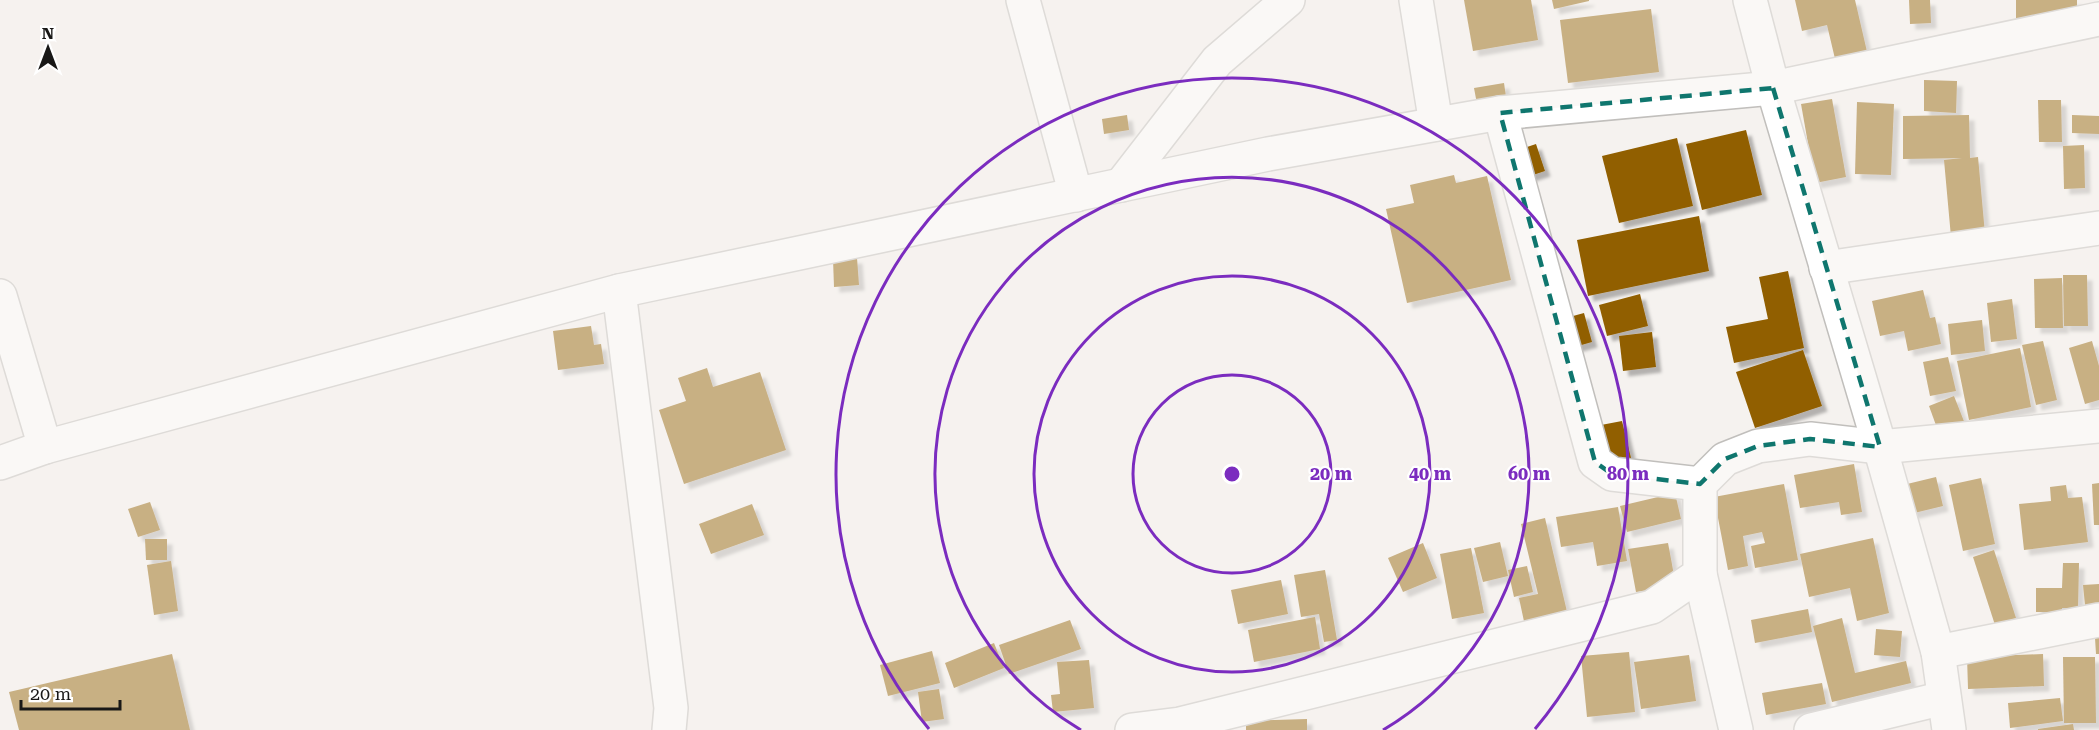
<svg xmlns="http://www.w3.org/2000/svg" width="2099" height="730" font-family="'Roboto Serif',serif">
<defs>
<filter id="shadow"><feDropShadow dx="5.5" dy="5.5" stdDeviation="1.5" flood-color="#0004"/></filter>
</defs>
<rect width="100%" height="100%" fill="#f5f2ef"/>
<g fill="#915f05" filter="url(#shadow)">
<polygon points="1464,0 1531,0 1538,40 1473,51"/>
<polygon points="1552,0 1589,0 1589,1 1554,9"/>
<polygon points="1795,0 1855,0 1868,56 1836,63 1827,25 1802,31"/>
<polygon points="1909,0 1930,0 1931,23 1910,24"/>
<polygon points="2016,0 2077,0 2077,23 2016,24"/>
<polygon points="1651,9 1659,72 1568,83 1560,20"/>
<polygon points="1924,80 1957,81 1956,113 1924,111"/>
<polygon points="1504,83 1507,104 1478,109 1474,88"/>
<polygon points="1832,99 1846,177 1815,183 1801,104"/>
<polygon points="2038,100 2061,100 2062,142 2039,142"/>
<polygon points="1857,102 1894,104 1891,175 1855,174"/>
<polygon points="1127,115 1129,130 1104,134 1102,119"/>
<polygon points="1969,115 1970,158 1978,157 1985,234 1951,237 1944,160 1962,158 1903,159 1903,116"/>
<polygon points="2072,115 2099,116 2099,134 2072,133"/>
<polygon points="1746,130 1762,195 1702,210 1686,144"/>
<polygon points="1677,138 1693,206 1619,223 1602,156"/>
<polygon points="1536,144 1545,171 1527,177 1518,150"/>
<polygon points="2084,145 2085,188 2064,189 2063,146"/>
<polygon points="1454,175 1456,183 1487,176 1511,280 1407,303 1386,209 1414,203 1410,185"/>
<polygon points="1699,216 1709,271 1588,296 1577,240"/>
<polygon points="857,258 859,285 834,287 833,259"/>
<polygon points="1788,271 1804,348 1734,363 1726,327 1768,319 1759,277"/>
<polygon points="2063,275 2087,275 2088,326 2064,326"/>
<polygon points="2062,278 2063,328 2035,328 2034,279"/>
<polygon points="1923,290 1930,318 1935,317 1941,344 1908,351 1904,331 1880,336 1872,301"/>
<polygon points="1640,294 1648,326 1607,336 1599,305"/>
<polygon points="2012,299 2017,339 1991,342 1987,303"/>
<polygon points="1584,313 1592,342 1571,348 1562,319"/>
<polygon points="1982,320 1985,351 1951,355 1948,324"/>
<polygon points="591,326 594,345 601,344 604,364 558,370 553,331"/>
<polygon points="1652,332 1656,367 1623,371 1619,336"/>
<polygon points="2043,341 2057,400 2036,405 2022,345"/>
<polygon points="2092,341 2099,366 2099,400 2085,404 2069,348"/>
<polygon points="2020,348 2031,407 1969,420 1957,361"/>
<polygon points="1803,350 1822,406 1755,428 1736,372"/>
<polygon points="1948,357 1956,391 1930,396 1923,362"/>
<polygon points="707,368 713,387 760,372 786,450 684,484 659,410 686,401 678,378"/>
<polygon points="1954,396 1967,429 1941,439 1929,406"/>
<polygon points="1622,421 1633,466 1613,470 1601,425"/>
<polygon points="1854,464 1862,512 1841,515 1839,502 1800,508 1794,475"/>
<polygon points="1936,477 1943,506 1910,514 1903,485"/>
<polygon points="1981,478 1995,544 1963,551 1949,485"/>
<polygon points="2099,483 2099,525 2094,525 2092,484"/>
<polygon points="1784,484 1798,560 1755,568 1751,546 1765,543 1762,532 1743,536 1748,566 1728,570 1714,497"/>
<polygon points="2066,485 2068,498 2082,497 2088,542 2024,550 2019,504 2051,501 2050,487"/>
<polygon points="1675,493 1681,519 1627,532 1620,506"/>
<polygon points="150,502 160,530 138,537 128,509"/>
<polygon points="752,504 764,535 711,554 699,524"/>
<polygon points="1618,507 1627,561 1597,566 1593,542 1561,547 1556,517"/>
<polygon points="1545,518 1568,616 1525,626 1519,598 1538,594 1521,524"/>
<polygon points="1873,538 1889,613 1857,621 1850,588 1809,597 1800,554"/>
<polygon points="145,539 167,539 167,560 146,560"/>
<polygon points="1500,542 1508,576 1483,582 1474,548"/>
<polygon points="1423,543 1437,578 1403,592 1388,558"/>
<polygon points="1668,543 1676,586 1636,592 1628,549"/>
<polygon points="1471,548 1484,613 1452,619 1440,554"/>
<polygon points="1994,550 2016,618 1995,625 1973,557"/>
<polygon points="171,561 178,611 154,615 147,565"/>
<polygon points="2063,563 2079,563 2078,608 2062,608 2062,612 2036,612 2036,588 2062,588"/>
<polygon points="1527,566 1533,592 1514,597 1508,570"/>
<polygon points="1325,570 1337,640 1324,642 1319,614 1301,617 1294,575"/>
<polygon points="1281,580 1288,614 1238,624 1231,590"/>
<polygon points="2099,584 2099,603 2085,605 2083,585"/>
<polygon points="1808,609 1812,632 1755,643 1751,620"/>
<polygon points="1315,617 1320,649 1254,662 1248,630"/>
<polygon points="1842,618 1855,673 1906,661 1911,683 1832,702 1813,626"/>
<polygon points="1070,620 1081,649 1009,674 999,645"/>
<polygon points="1876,629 1902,631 1900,657 1874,655"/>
<polygon points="2099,637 2099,654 2096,654 2095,638"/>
<polygon points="994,643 1004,668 954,688 945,663"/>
<polygon points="932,651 940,683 888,696 880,665"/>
<polygon points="1629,652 1635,712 1587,717 1581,656"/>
<polygon points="172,654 190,730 19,730 9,692"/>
<polygon points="2043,654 2044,686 1968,689 1967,657"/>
<polygon points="1689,655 1696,701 1641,709 1634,662"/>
<polygon points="2063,657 2095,657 2096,723 2064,723"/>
<polygon points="1089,660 1094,708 1053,712 1051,695 1060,694 1057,662"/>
<polygon points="1822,683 1826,704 1766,715 1762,693"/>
<polygon points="939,689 944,719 922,722 918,692"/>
<polygon points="2060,698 2063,721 2010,728 2008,703"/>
<polygon points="1307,719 1307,730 1246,730 1246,721"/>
<polygon points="2073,724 2074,730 2038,730 2038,729"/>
</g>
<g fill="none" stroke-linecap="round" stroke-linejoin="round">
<g stroke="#c1bfbc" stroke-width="36">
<g id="minor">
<polyline points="1023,0 1076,195"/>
<polyline points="1416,0 1436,124"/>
<polyline points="1750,0 1773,88 1880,447 1938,652 1949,730"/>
<polyline points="1500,113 1595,462 1612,474 1700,484"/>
<polyline points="1121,185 1217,61 1288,0"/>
<polyline points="1826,268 2099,228"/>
<polyline points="619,291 671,708 669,730"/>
<polyline points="0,296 45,447"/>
<polyline points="0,463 45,447 619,291 1121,185 1268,154 1500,113 1773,88 2099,19"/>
<polyline points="1700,574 1736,730"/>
<polyline points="1938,652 2099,620"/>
<polyline points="1132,730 1180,724 1652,607 1700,574 1700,484 1725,459 1758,446 1810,439 1880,447 2099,426"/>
<polyline points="1811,730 1944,698"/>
</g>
</g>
<use href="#minor" stroke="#fff" stroke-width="33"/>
</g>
<path d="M0 0H2099V730H0ZM 1773,88 L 1880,447 L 1810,439 L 1758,446 L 1725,459 L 1700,484 L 1612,474 L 1595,462 L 1500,113 Z" fill="#f5f2ef" fill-opacity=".55" fill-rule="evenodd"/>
<path fill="none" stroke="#0f766e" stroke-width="4.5" stroke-dasharray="12 8" stroke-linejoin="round" d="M 1773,88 L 1880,447 L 1810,439 L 1758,446 L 1725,459 L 1700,484 L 1612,474 L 1595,462 L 1500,113 Z"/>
<g fill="none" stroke="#7b2cbf" stroke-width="3">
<circle cx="1232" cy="474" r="99"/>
<circle cx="1232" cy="474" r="198"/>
<path d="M1081 730A297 297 0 1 1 1383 730"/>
<path d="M929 729A396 396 0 1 1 1535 729"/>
</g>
<circle cx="1232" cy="474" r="9" fill="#7b2cbf" stroke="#fff" stroke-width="3"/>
<g font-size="18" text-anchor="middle" font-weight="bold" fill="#7b2cbf" stroke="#fff" stroke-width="4.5" stroke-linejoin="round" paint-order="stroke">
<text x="1331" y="480">20 m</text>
<text x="1430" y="480">40 m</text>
<text x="1529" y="480">60 m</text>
<text x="1628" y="480">80 m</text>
</g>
<g transform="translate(48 48)" stroke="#ffffff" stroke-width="4.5" paint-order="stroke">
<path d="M0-4.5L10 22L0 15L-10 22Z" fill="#191817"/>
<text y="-9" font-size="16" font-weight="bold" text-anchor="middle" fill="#191817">N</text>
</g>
<path d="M21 700v9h99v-9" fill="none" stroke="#191817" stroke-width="3"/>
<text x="30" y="700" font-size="18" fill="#191817" stroke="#ffffff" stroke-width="4.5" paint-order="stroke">20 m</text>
</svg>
